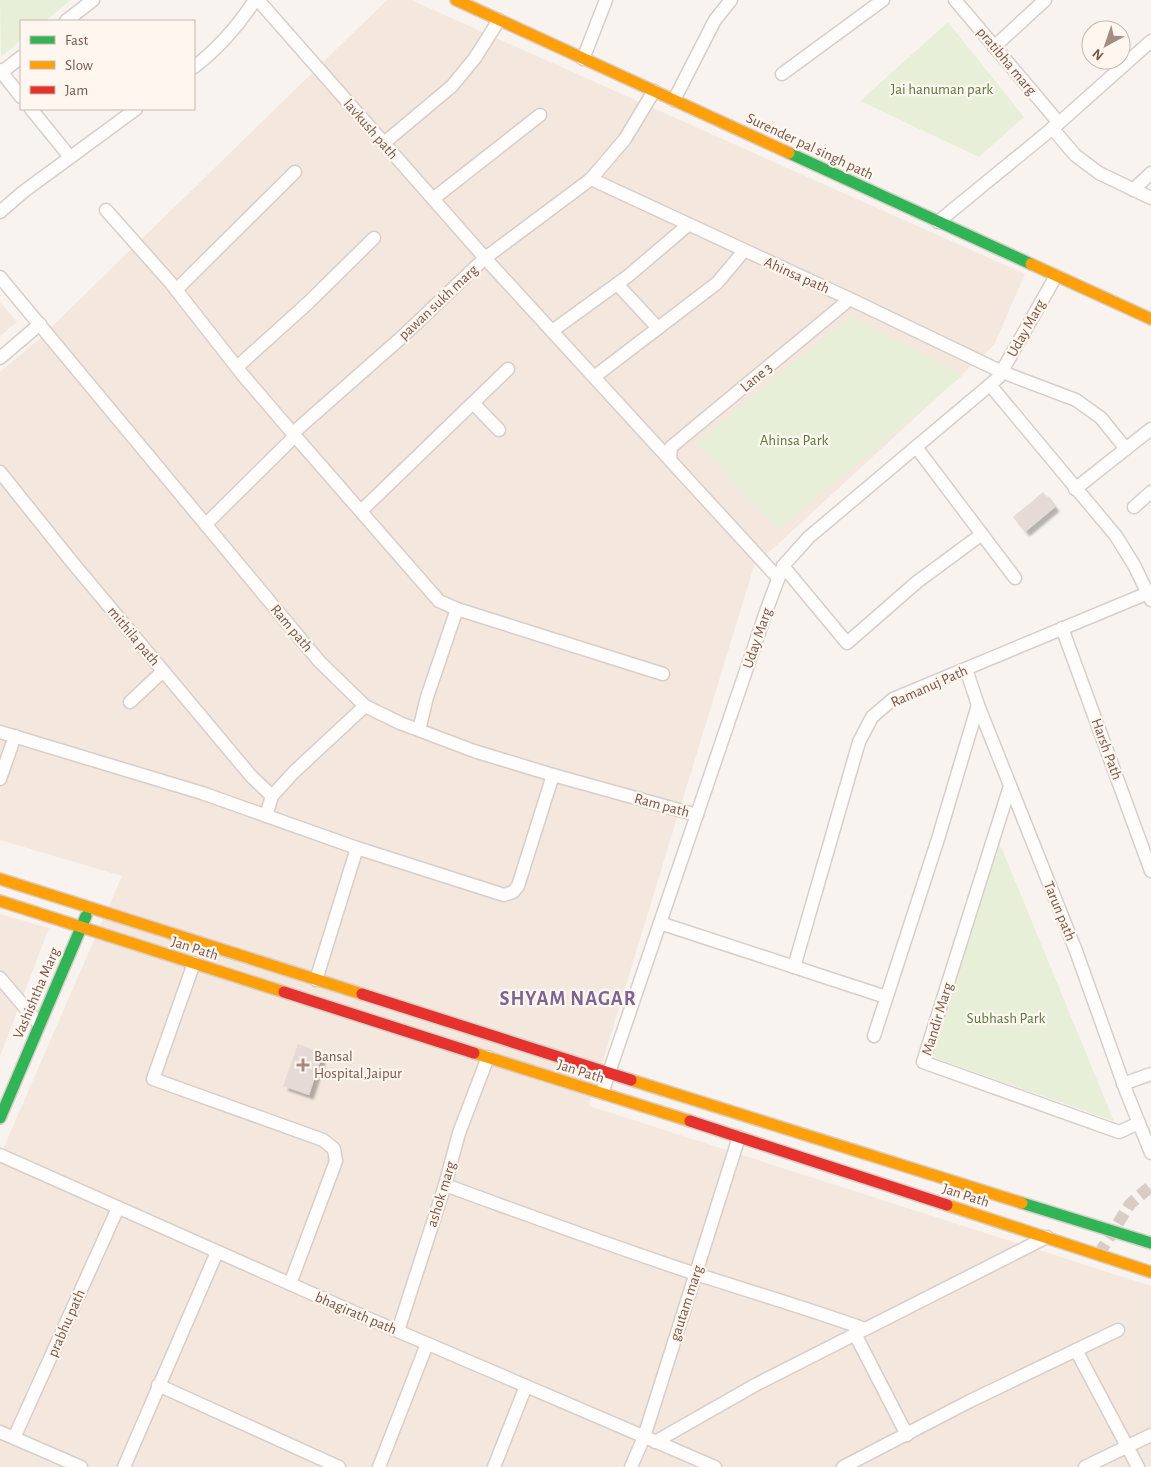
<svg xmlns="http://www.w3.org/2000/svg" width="1151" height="1467" font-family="'Alegreya Sans',sans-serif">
<defs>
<filter id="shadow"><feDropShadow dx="4.5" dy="4.5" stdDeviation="1" flood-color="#0004"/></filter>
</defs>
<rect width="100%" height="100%" fill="#f8f3ee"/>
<g fill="#f3e7de">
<polygon points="387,0 411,0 1025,274 994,345 754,566 589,1106 1151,1286 1151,1467 0,1467 0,1156 122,876 0,840 0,372 37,341"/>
<polygon points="0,302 17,322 0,336"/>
<polygon points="0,914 49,928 0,1056"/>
</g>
<g fill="#e8efd8">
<polygon points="0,0 71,0 45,21 21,21 21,40 1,57"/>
<polygon points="948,22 1024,117 979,157 860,101"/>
<polygon points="851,316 963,375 779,529 696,443"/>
<polygon points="995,838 1002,849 1114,1121 932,1057"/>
</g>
<g fill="#e5dad5" filter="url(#shadow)">
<polygon points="1043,492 1055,507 1025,532 1013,517"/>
<polygon points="298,1044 323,1053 309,1095 283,1086"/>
</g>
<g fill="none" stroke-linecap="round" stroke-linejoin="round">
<polyline stroke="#d8ccc5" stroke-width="12" stroke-dasharray="12 6" stroke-linecap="butt" points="1099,1254 1130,1204 1151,1186"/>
<g stroke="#d7ceca" stroke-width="15">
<g id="street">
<polyline points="258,0 485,258 778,578"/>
<polyline points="955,0 1059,123"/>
<polyline points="66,21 93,0"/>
<polyline points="994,47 1045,0"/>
<polyline points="583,59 606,0"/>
<path d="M 194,67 C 219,48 238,26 255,0"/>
<polyline points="0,70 21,97"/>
<polyline points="2,72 21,57"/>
<polyline points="782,74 883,0"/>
<polyline points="674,100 715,20 731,0"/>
<polyline points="31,109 70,157"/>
<polyline points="1052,128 1075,155 1099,173 1151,198"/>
<polyline points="384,143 452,86 475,58 499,20"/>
<polyline points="591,179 850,299 1002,372 1076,400 1101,418 1126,449"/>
<polyline points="1133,190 1151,173"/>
<polyline points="433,199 540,115"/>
<polyline points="106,210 170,282 242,374 295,436"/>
<polyline points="0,212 23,192 136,109"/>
<polyline points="938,222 1059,123 1151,41"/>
<polyline points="0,277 319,661 365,706 400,723 474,751 553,775 697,815"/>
<polyline points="617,284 658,328"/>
<polyline points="176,290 295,172"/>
<polyline points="552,331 628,276 688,225"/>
<polyline points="0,358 40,324"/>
<polyline points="237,367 308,303 374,238"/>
<polyline points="594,377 717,283 744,251"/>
<polyline points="990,385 1116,536 1134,565 1151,600"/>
<polyline points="473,403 499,430"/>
<polyline points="293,433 402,337 485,258 591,179 625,139 654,91"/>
<polyline points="916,447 1015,578"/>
<polyline points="670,459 671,447 850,299"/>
<polyline points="0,472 72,562 251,776 272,796"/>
<polyline points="1075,489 1151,429"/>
<polyline points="1134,507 1151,492"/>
<polyline points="361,511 508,369"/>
<polyline points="206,524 295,436 439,601 457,609"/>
<polyline points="783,566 847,643 917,582 982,534"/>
<polyline points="1062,628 1151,871"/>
<polyline points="966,669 978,705 1076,951 1126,1091 1151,1153"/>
<polyline points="130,702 163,671"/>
<polyline points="419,730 427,697 457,609 663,674"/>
<polyline points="0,732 202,793 357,848"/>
<polyline points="0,779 15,736"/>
<polyline points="1010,786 923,1062 1119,1132 1139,1123"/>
<polyline points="266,816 272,796 294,772 365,706"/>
<polyline points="660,923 886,997"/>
<polyline points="194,963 153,1079 323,1140 334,1149 336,1161 290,1284"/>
<polyline points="794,967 859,742 872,717 893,699 1148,593"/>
<polyline points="0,978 39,1024"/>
<polyline points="316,980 357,848 504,895 513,892 518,886 553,775"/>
<polyline points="874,1036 938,839 978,705"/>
<polyline points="1123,1084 1151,1074"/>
<polyline points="602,1093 767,609 783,566 809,537 998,378 1056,276"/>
<polyline points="0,1155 358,1314 715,1467"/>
<path d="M 445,1185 C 528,1215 611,1246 696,1274 C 752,1292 809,1309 865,1329"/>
<polyline points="398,1331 445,1185 459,1133 488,1057"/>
<polyline points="855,1334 907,1435"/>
<polyline points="1076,1350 1138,1467"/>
<polyline points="158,1385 339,1467"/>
<polyline points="0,1432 81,1467"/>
<polyline points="14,1438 118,1208"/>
<polyline points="655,1442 757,1384 1047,1237"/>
<polyline points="124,1467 217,1252"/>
<polyline points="379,1467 427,1344"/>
<polyline points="494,1467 526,1386"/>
<polyline points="631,1467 644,1437 739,1137"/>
<polyline points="843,1467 970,1401 1118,1330"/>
<polyline points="1085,1467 1151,1435"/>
</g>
</g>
<g stroke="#d8cec9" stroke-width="14">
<g id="fast">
<polyline points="789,153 1031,264"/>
<polyline points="0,1118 86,916"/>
<polyline points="1022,1203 1151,1243"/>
</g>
</g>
<g stroke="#d8cec9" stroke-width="14">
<g id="slow">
<polyline points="456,0 789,153"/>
<polyline points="1031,264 1151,319"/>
<polyline points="0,879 362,994"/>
<polyline points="0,901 284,992"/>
<polyline points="474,1053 690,1121"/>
<polyline points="631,1080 1022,1203"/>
<polyline points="947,1205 1151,1272"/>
</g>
</g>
<g stroke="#d8cec9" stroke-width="14">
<g id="jam">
<polyline points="284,992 474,1053"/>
<polyline points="362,994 631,1080"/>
<polyline points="690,1121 947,1205"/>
</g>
</g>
<use href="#street" stroke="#fefdfc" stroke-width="12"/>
<use href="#fast" stroke="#30b455" stroke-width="11"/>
<use href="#slow" stroke="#ff9f0a" stroke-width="11"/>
<use href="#jam" stroke="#e5322d" stroke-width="11"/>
</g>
<path fill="#a58d84" stroke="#fff7ef" stroke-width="2" d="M300.5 1057.5h5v5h5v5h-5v5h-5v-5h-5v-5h5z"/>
<g text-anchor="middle" stroke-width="4.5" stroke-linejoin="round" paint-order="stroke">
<g font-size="15" fill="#78564b" stroke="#fff7ef">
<text transform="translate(1007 61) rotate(50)" y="5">pratibha marg</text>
<text transform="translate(371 129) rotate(49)" y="5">lavkush path</text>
<text transform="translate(810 146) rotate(25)" y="5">Surender pal singh path</text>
<text transform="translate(797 275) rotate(24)" y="5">Ahinsa path</text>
<text transform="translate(438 302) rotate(-43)" y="5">pawan sukh marg</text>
<text transform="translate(1026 328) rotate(-61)" y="5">Uday Marg</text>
<text transform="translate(756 377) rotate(-40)" y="5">Lane 3</text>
<text transform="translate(292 628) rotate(50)" y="5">Ram path</text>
<text transform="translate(134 636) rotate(50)" y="5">mithila path</text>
<text transform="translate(757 638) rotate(-71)" y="5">Uday Marg</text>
<text transform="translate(929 686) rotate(-24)" y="5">Ramanuj Path</text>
<text transform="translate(1107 749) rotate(70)" y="5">Harsh Path</text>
<text transform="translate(662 805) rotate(15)" y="5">Ram path</text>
<text transform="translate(1060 911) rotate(68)" y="5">Tarun path</text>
<text transform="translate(195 948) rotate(18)" y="5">Jan Path</text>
<text transform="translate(36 993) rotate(-67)" y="5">Vashishtha Marg</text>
<text transform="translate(937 1019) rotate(-73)" y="5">Mandir Marg</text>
<text transform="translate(581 1071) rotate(18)" y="5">Jan Path</text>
<text transform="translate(441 1194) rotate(-73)" y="5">ashok marg</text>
<text transform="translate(966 1195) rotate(18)" y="5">Jan Path</text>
<text transform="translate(686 1303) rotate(-72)" y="5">gautam marg</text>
<text transform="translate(356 1313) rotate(23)" y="5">bhagirath path</text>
<text transform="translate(66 1323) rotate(-66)" y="5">prabhu path</text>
</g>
<g font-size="15" fill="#587841" stroke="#fff7ef">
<text x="942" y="94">Jai hanuman park</text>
<text x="794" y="445">Ahinsa Park</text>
<text x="1006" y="1023">Subhash Park</text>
</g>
<g font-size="15" fill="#78564b" stroke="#fff7ef" text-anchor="start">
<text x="314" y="1061">Bansal<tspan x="314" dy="17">Hospital,Jaipur</tspan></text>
</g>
<g font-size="20" font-weight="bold" letter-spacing="1" fill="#7d6494" stroke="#fff7ef">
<text x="568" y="1005">SHYAM NAGAR</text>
</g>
</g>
<rect x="20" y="20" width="175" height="90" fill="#fff7ef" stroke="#c9b7ad"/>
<rect x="30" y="36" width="25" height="8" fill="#30b455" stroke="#c9b7ad"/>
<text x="65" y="45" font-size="15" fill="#78564b">Fast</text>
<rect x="30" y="61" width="25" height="8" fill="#ff9f0a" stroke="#c9b7ad"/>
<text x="65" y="70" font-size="15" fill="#78564b">Slow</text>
<rect x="30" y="86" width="25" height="8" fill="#e5322d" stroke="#c9b7ad"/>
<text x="65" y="95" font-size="15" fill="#78564b">Jam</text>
<g transform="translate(1106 45) rotate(220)"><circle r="24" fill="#fff7ef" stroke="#c9b7ad"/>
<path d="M0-4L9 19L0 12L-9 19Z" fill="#a58d84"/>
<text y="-8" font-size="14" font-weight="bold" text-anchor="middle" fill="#78564b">N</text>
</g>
</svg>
